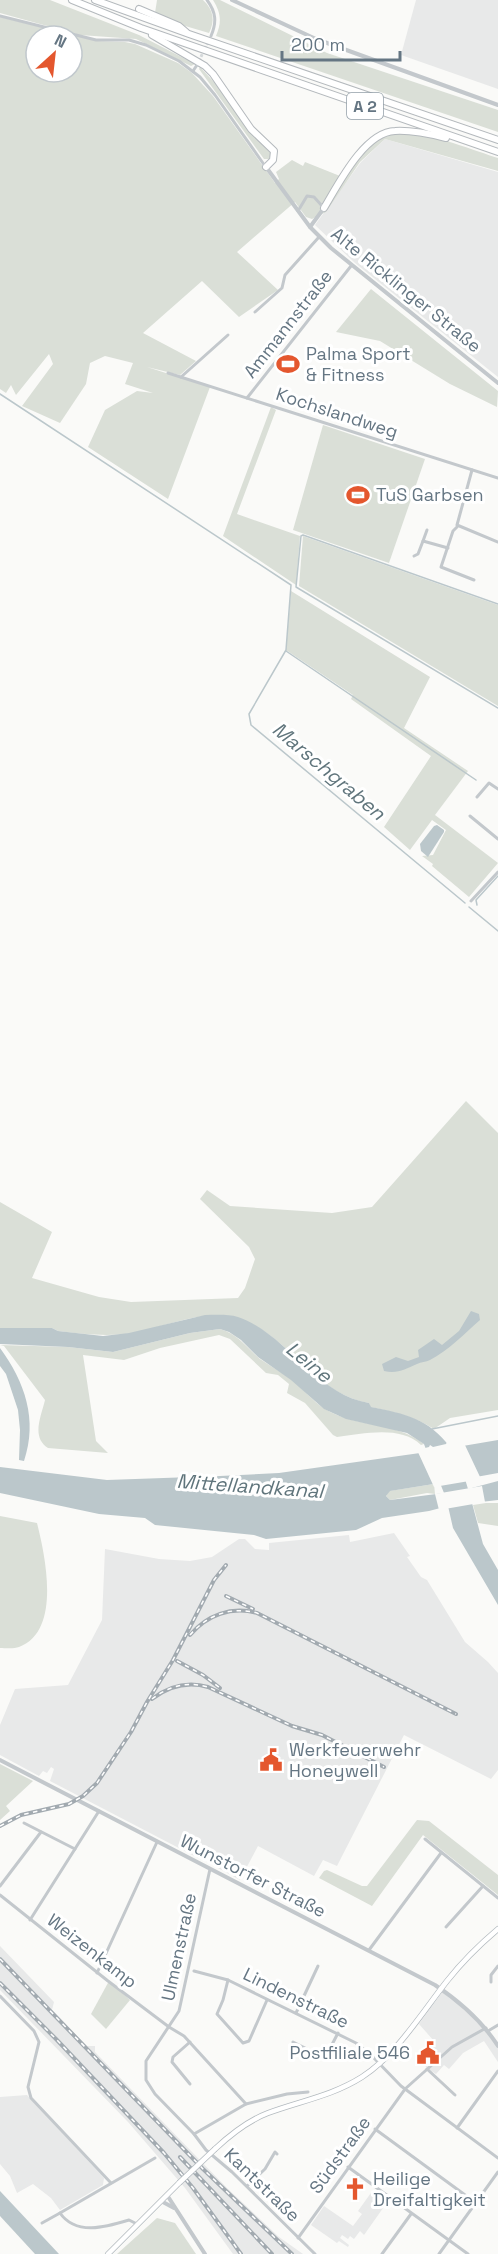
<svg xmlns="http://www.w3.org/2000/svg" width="498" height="2254" font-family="'Space Grotesk',sans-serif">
<rect width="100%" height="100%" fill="#fafaf8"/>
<g fill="#e8e9e9">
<polygon points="416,0 498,0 498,89 401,55"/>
<polygon points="385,139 498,172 498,377 355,263 315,225 361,162"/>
<polygon points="394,1533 410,1556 407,1557 421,1577 427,1580 465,1642 488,1662 498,1673 498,1770 491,1779 404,1735 337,1866 323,1860 314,1876 258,1846 240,1880 218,1868 217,1864 211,1861 213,1856 211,1854 209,1857 205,1855 200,1859 50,1781 54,1769 51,1767 47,1773 43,1771 39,1776 0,1755 0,1725 15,1689 68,1685 102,1620 105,1549 159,1559 190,1561 212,1557 239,1539 245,1539 255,1549 269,1550 269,1543 349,1535 350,1542"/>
<polygon points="0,1946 54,2002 52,2010 87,2046 95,2046 95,2052 227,2188 279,2237 303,2254 233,2254 185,2188 128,2122 0,1990"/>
<polygon points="443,1991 478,2021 498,2046 498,2062 484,2041 463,2053 449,2069 444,2065 436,2074 427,2068 417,2056 434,2041 419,2024"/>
<polygon points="27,2095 104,2178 103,2185 60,2210 51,2198 33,2184 17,2193 10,2176 0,2164 0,2097"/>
<polygon points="373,2190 388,2201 364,2235 360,2231 354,2239 350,2236 348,2239 342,2235 340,2238 349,2245 348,2247 339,2241 337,2243 311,2225 324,2206 353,2226 362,2214 358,2211"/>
</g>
<g fill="#dadfd7" fill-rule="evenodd">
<polygon points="0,0 50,0 139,35 195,64 191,66 136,39 80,35 0,13"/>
<path d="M 157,0 L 203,0 C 214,10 215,21 209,33 L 175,23 L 155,13 Z"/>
<path d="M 213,0 L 220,0 L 327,53 L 498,110 L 498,132 L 216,36 C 222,22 221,13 213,0 Z"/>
<path d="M 0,17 L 97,41 L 125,42 L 135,44 L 178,63 L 192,73 L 213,96 L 275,183 L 279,179 L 276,172 L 292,160 L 303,166 L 305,162 L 340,176 C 354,163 368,144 385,136 C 409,124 473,150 498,158 L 498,171 L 385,139 L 360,162 L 326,212 L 312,219 L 306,217 L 295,202 L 237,252 L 278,290 L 239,317 L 202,281 L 143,333 L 196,361 L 180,375 L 147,367 L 210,387 L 168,499 L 88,447 L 105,410 L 137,391 L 153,393 L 125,384 L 133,363 L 105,356 L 90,363 L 86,384 L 60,423 L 22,406 L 53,364 L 49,354 L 16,395 L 11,385 L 6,393 L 0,389 ZM 36,36 L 72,36 L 72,72 L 36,72 Z"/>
<polygon points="200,67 214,82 215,81 251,132 270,151 271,154 269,159 264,159 199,69"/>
<polygon points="371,289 498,391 497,407 450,384 380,341 336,332"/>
<polygon points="271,407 276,410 237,514 300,536 296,585 223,536"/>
<polygon points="323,425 425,459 389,563 293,530"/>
<polygon points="303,536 498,605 498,706 299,586"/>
<polygon points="291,591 430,677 404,728 468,771 435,815 498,863 469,897 432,866 433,864 422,856 433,855 446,830 432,820 410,850 384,827 431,756 351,699 353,695 286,650"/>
<path d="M 466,1101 L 498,1133 L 498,1410 L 450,1418 L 434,1429 C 413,1416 394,1412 370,1407 L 369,1403 C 321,1396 293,1345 252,1324 C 247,1322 241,1318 235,1317 C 199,1310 167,1327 132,1333 C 107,1337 83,1334 58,1331 L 52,1328 L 0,1328 L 0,1202 L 52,1232 L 32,1278 L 99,1297 L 131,1302 L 238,1298 L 245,1288 L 255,1259 L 249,1247 L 200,1199 L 207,1190 L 230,1206 L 332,1213 L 372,1207 Z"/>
<path d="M 220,1329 C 238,1334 246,1347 260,1359 C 270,1366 281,1372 291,1379 C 303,1388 312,1401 325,1409 C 356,1428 395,1421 424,1444 L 421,1445 C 400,1425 363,1434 337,1437 L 333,1435 L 305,1403 L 287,1393 L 289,1384 L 278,1375 L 266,1373 L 230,1339 L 219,1335 L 160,1348 L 124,1360 L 83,1355 L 96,1441 L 108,1453 L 48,1448 C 31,1437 41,1417 45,1400 L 4,1346 L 0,1345 L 68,1347 L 113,1352 L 190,1333 Z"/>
<polygon points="434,1484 435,1494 427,1493 390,1500 386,1496 389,1491"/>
<polygon points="486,1503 498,1503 498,1526 478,1523 473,1505"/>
<path d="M 0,1516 L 37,1523 C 45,1555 62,1631 19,1647 C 14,1649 5,1648 0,1648 Z"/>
<polygon points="0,1764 33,1781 6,1806 10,1811 0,1820"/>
<polygon points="417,1820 429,1821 498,1875 498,1895 423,1835 372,1906 319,1878 324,1871 327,1870 362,1886 367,1886"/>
<polygon points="109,1981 130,2000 106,2029 91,2014"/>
<polygon points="157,2218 175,2223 196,2254 117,2254"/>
</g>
<g fill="#bbc7cb" fill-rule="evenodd">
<polygon points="437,825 444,830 444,832 428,857 421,851 420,844 434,826"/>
<path d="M 471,1311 L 479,1314 L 480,1320 C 464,1334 449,1350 430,1360 C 426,1362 421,1362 417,1364 C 405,1369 398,1374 384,1371 L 382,1364 L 396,1357 L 408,1361 L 419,1357 L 418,1350 L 434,1339 L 442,1345 L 459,1331 Z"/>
<path d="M 205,1315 C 216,1315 228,1314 238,1317 C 287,1334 316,1395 369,1403 L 371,1407 C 406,1414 428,1418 451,1448 L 498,1440 L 498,1473 L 465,1479 L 468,1489 L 498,1481 L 498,1500 L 472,1503 L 483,1544 L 498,1570 L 498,1605 L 453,1528 L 448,1506 L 429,1511 L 382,1518 L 356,1530 L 266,1539 L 254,1535 L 155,1525 L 145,1518 L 99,1514 L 0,1493 L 0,1467 L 107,1480 L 220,1476 L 279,1473 L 427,1452 L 424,1444 L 407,1433 L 346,1419 L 324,1409 L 291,1380 L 258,1357 L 241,1340 L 229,1332 L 220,1329 L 190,1333 L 113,1352 L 68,1347 L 0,1344 L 0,1328 L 52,1328 L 58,1331 L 103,1336 L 129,1333 ZM 440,1483 L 444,1493 L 390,1500 L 386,1496 L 390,1491 Z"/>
<path d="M 0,1348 C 25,1382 38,1420 24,1461 L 19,1460 L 20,1430 L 18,1410 L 6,1374 L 0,1366 Z"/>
<polygon points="0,2191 59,2254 35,2254 0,2216"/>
</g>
<g fill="#fafaf8">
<polygon points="447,1442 452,1445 464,1443 481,1479 434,1487 417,1450 429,1447 430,1445 433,1447 446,1444"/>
<polygon points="482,1486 485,1502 439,1510 435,1494"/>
</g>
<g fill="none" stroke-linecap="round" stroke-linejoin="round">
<g stroke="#bbc7cb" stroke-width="1.5">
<polyline points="0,394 291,585 286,650 249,714 251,725 465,903"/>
<polyline points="498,604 303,535 301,536 296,587 498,708"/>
<polyline points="286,651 476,780"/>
<polyline points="477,905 476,900 498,876"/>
<polyline points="469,907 498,931"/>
<polyline points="432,1429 498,1416"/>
</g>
<polyline stroke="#d5d9db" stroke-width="3" stroke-dasharray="3 1.5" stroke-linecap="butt" points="199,61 209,40"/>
<g stroke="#b3babf" stroke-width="6">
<g id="secondary">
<path d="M 215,2149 C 231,2134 247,2121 268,2113 C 300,2101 332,2096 362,2077 C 397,2054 421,2014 447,1981 C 462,1962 479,1945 498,1929"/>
<polyline points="108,2254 179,2183"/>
</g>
</g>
<g stroke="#b4b9bd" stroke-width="8">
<g id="motorway">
<polyline points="72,0 141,28 498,152"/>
<polyline points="95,0 189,34 498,140"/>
<polyline points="139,9 179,26 186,32"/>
<polyline points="152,35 205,66 213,74 251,129 274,151 273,160 266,167"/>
<path d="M 324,208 C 338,185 364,132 395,131 C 411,130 430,134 446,138"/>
</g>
</g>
<g stroke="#c3c8cc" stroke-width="3">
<path d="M 207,0 C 216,12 217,22 211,36"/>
<polyline points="0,16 96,40 129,40 146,45 179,61 200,77 215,95 265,166"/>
<polyline points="193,71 197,65"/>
<polyline points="298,211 307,196 314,197 323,207"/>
<polyline points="255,312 282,288 285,275 319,237"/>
<polyline points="168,373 498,478"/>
<polyline points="181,377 228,335"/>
<polyline points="247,398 351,266"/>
<polyline points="472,470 457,525 498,542"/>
<polyline points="457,527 453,531 441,567 474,580"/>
<polyline points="423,541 427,530"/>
<polyline points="414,556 418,554 423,541 448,548"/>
<polyline points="477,797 489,783 498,789"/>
<polyline points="470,816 498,839"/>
<polyline points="471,901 498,872"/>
<polyline points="24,1823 75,1849"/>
<polyline points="425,1839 498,1898"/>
<polyline points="210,1869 179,2011 146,2061 146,2080 155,2094 194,2134 206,2150 232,2172 315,2254"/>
<polyline points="0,1886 41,1832"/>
<polyline points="0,1895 108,1981 169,2027 184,2036 246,2104"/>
<polyline points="30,1920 99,1811"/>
<polyline points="446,1927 483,1886"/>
<polyline points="369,1950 441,1853"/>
<polyline points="194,1971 228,1980 356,2043 372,2056 401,2086 498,2158"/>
<polyline points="97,1973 157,1842"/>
<polyline points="228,1980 223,2000 217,2014 243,2043 249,2041 267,2000"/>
<polyline points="491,1982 491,1975 498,1966"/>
<polyline points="0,1996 34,2031 39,2042 28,2087 31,2098 111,2183"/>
<polyline points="296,2013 318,1966"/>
<polyline points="488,2031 498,2025"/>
<polyline points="293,2042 325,2058 338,2033"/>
<polyline points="427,2069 455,2095"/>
<polyline points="190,2084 172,2062 173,2057 190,2042"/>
<polyline points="457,2128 498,2071"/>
<polyline points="375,2129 476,2203"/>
<polyline points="194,2134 246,2104 287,2094 308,2092"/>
<polyline points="348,2167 468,2254"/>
<polyline points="247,2186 265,2169 275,2152 277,2154"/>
<polyline points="42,2223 60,2213"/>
<path d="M 137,2224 L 129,2220 C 106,2227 76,2236 60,2213 L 155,2158"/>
<polyline points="298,2238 405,2089 452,2047 486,2028"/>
<polyline points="382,2254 411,2214"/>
<polyline points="439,2254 498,2172"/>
</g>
<g stroke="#c3c8cc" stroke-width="4">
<polyline points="232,0 316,39 498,105"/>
<polyline points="266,167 310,227 331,248 498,383"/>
<polyline points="310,227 324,208"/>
<path d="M 0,1760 L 435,1985 C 459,2001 482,2021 498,2046"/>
<polyline points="167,2195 205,2254"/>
<polyline points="161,2201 174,2208"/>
</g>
<use href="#secondary" stroke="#fff" stroke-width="4.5"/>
<use href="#motorway" stroke="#fff" stroke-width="6"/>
<g stroke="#a2aab0" stroke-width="4">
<g id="rail">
<polyline points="226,1596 253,1609"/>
<path d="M 190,1635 C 207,1615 231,1606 257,1613 L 456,1714"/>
<polyline points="177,1661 203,1675 220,1688"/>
<path d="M 152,1699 C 169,1686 187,1681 208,1687 L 292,1726 L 322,1735 L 384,1767"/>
<polyline points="0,1826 21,1815 69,1804 83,1796 97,1783 131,1732 147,1702 173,1660 214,1580 226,1565"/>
<polyline points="0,1959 203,2169 292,2254"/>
<polyline points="0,1983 56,2039 164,2153 193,2188 241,2254"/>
<polyline points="180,2157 272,2254"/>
</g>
</g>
<use href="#rail" stroke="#fff" stroke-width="1.5" stroke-dasharray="4.5" stroke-linecap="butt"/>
<g stroke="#b3babf" stroke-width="6" stroke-linecap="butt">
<polyline id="secondary-bridge" points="179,2183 215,2149"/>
</g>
<use href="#secondary-bridge" stroke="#fff" stroke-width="4.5"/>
</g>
<defs>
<g id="stadium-bare" transform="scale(1.8)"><path d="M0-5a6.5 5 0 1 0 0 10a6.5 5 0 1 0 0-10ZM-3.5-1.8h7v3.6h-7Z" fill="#e4572e" stroke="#fff" stroke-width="2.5" paint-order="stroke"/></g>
<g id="civic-bare" transform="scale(1.8)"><path d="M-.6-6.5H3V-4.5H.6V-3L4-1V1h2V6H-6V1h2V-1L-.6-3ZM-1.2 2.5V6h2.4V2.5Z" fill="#e4572e" stroke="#fff" stroke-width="2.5" paint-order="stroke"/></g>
<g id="church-bare" transform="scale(1.8)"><path d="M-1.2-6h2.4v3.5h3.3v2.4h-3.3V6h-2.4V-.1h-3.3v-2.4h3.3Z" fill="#e4572e" stroke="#fff" stroke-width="2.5" paint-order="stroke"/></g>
</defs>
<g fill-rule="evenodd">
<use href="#stadium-bare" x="288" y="364"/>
<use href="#stadium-bare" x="358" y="495"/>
<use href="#civic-bare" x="271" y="1760"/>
<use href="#civic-bare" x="428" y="2053"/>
<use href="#church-bare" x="355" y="2189"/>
</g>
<g text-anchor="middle" stroke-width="6" stroke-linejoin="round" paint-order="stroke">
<rect fill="#fff" stroke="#939fa8" stroke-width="1.5" x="347" y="93" width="36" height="26" rx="4.5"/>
<g font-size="16" font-weight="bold" fill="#657683">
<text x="365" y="112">A 2</text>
</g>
<g font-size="18" fill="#657683" stroke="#fff">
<text transform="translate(406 290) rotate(39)" y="6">Alte Ricklinger Straße</text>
<text transform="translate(288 324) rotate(-52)" y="6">Ammannstraße</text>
<text transform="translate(337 413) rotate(18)" y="6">Kochslandweg</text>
<text transform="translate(253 1876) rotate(27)" y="6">Wunstorfer Straße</text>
<text transform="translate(179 1947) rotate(-78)" y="6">Ulmenstraße</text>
<text transform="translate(92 1951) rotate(38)" y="6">Weizenkamp</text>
<text transform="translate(296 1998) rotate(26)" y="6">Lindenstraße</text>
<text transform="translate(340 2155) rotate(-54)" y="6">Südstraße</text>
<text transform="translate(262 2185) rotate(44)" y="6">Kantstraße</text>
</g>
<g font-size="18" fill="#657683" stroke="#fff" text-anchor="start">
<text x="306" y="360">Palma Sport<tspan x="306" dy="21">&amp; Fitness</tspan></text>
<text x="376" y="501">TuS Garbsen</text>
<text x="289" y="1756">Werkfeuerwehr<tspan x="289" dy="21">Honeywell</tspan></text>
<text x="410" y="2059" text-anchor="end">Postfiliale 546</text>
<text x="373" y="2185">Heilige<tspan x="373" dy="21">Dreifaltigkeit</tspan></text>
</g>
<g font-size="20" font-style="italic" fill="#60757c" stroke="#fff">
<text transform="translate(329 771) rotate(40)" y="7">Marschgraben</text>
<text transform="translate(309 1362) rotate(39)" y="7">Leine</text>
<text transform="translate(250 1486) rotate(4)" y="7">Mittellandkanal</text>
</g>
</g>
<g transform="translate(54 54) rotate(27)"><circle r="28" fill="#ffffff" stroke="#c1c8cd" stroke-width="1.5"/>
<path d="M0-4.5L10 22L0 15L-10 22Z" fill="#e4572e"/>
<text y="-9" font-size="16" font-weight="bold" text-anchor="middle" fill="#657683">N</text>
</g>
<path d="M282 51v9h118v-9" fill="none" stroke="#657683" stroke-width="3"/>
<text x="291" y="51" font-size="18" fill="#657683" stroke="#ffffff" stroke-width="4.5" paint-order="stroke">200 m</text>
</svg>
